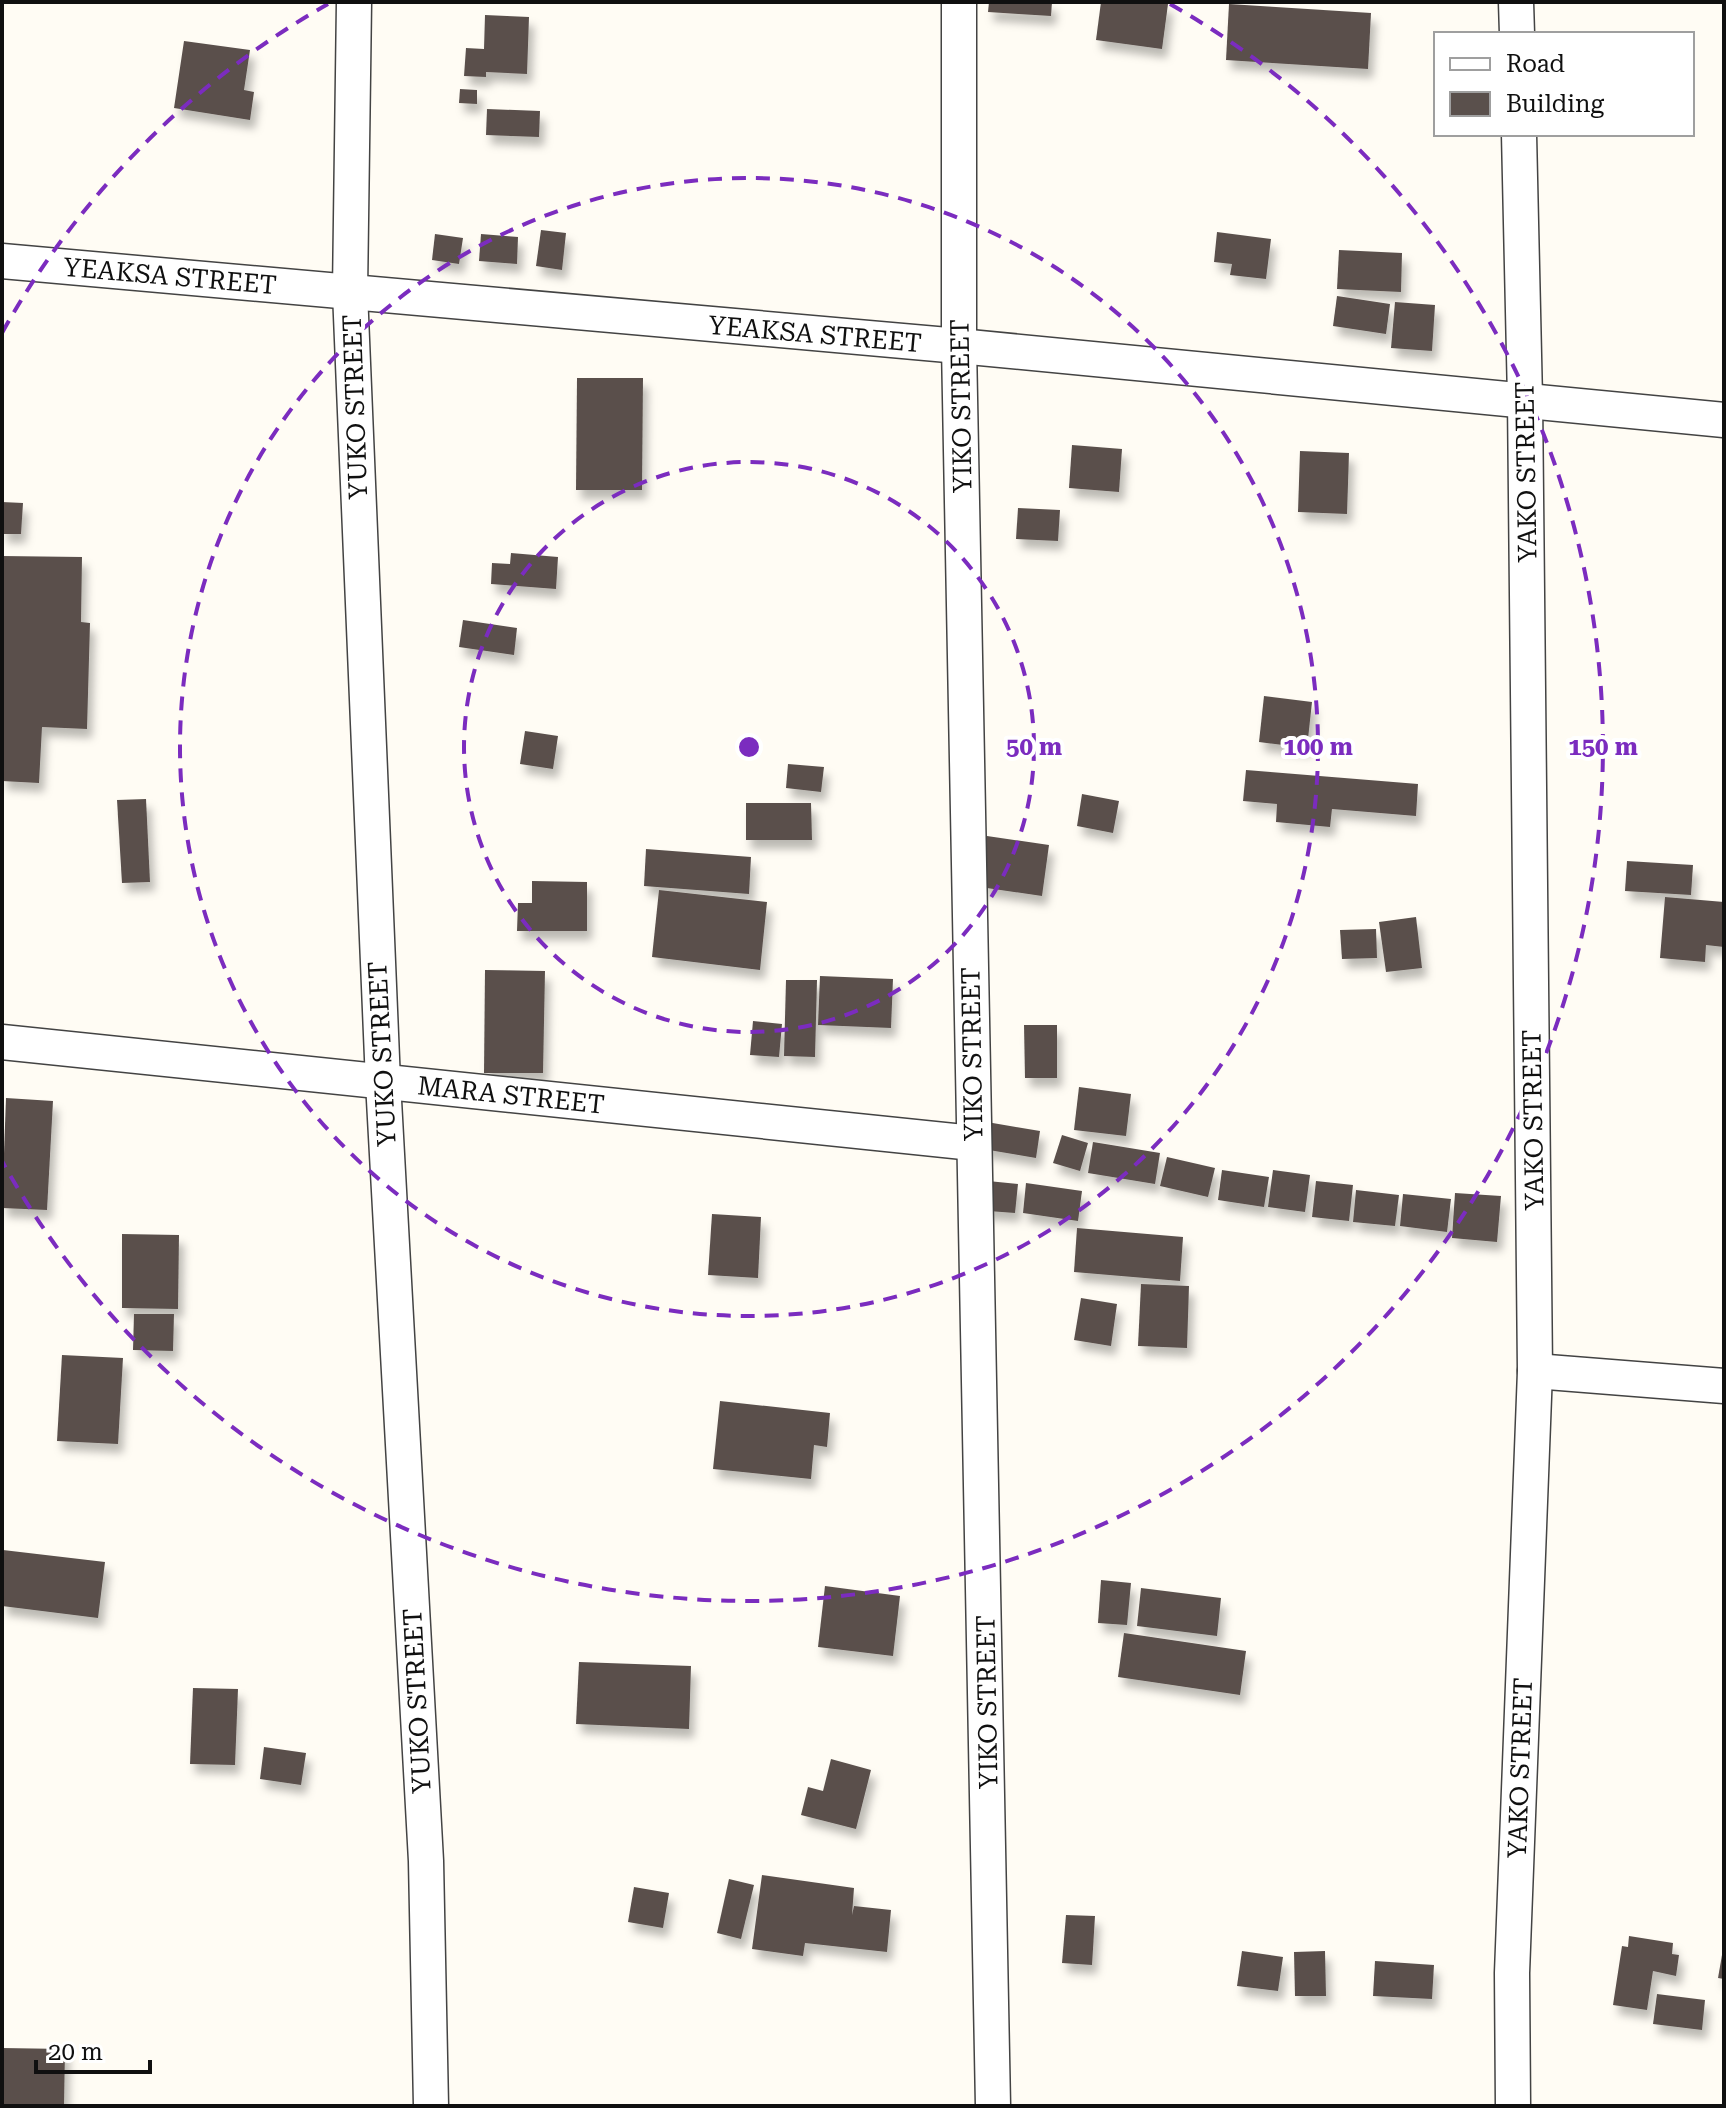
<svg xmlns="http://www.w3.org/2000/svg" width="1726" height="2108" font-family="'Roboto Serif',serif">
<defs>
<filter id="shadow"><feDropShadow dx="5" dy="9" stdDeviation="4" flood-color="#0004"/></filter>
</defs>
<rect width="100%" height="100%" fill="#fffcf4"/>
<g fill="#5a504c" filter="url(#shadow)">
<polygon points="989,2 1052,2 1051,16 988,12"/>
<polygon points="1101,2 1168,4 1162,49 1096,40"/>
<polygon points="1229,4 1371,13 1368,69 1226,60"/>
<polygon points="485,15 529,17 527,74 486,72 486,77 464,76 466,48 484,49"/>
<polygon points="184,41 250,50 244,90 254,92 250,120 174,108"/>
<polygon points="460,89 477,90 477,104 459,103"/>
<polygon points="487,109 540,111 539,137 486,135"/>
<polygon points="541,230 566,233 562,270 536,266"/>
<polygon points="1217,232 1271,239 1266,279 1230,275 1232,264 1214,262"/>
<polygon points="435,234 463,238 459,264 432,260"/>
<polygon points="481,234 518,237 517,264 479,261"/>
<polygon points="1339,250 1402,253 1401,292 1337,289"/>
<polygon points="1337,296 1390,304 1386,334 1333,326"/>
<polygon points="1395,302 1435,305 1432,351 1391,348"/>
<polygon points="577,378 643,378 642,490 576,490"/>
<polygon points="1072,445 1122,449 1119,492 1069,488"/>
<polygon points="1300,451 1349,453 1347,514 1298,512"/>
<polygon points="2,502 23,503 21,534 2,534"/>
<polygon points="1018,508 1060,510 1058,541 1016,539"/>
<polygon points="511,553 558,557 556,589 491,584 492,563 510,564"/>
<polygon points="2,556 82,557 81,622 90,623 87,729 42,727 39,783 2,781"/>
<polygon points="463,620 517,628 514,655 459,647"/>
<polygon points="1264,696 1312,702 1307,748 1259,742"/>
<polygon points="525,731 558,736 553,769 520,764"/>
<polygon points="788,764 824,767 821,792 786,788"/>
<polygon points="1246,770 1418,784 1416,816 1332,809 1330,827 1276,822 1277,804 1243,801"/>
<polygon points="1082,794 1119,801 1113,833 1077,826"/>
<polygon points="146,799 150,882 122,883 117,800"/>
<polygon points="746,803 811,803 812,840 746,840"/>
<polygon points="987,836 1049,845 1042,896 980,887"/>
<polygon points="646,849 751,857 749,894 644,886"/>
<polygon points="1627,861 1693,865 1691,895 1625,891"/>
<polygon points="532,881 587,882 587,931 517,931 518,903 532,903"/>
<polygon points="659,890 767,902 760,970 652,957"/>
<polygon points="1665,897 1724,902 1724,947 1706,945 1705,962 1660,958"/>
<polygon points="1416,917 1422,968 1386,972 1379,922"/>
<polygon points="1376,929 1377,958 1342,959 1340,930"/>
<polygon points="485,970 545,971 543,1073 484,1073"/>
<polygon points="820,976 893,979 891,1028 818,1025"/>
<polygon points="786,980 817,980 815,1057 784,1056"/>
<polygon points="753,1021 782,1024 779,1057 750,1055"/>
<polygon points="1024,1025 1057,1025 1057,1078 1025,1078"/>
<polygon points="1079,1087 1131,1094 1126,1136 1074,1130"/>
<polygon points="6,1098 53,1101 47,1210 2,1208"/>
<polygon points="981,1121 1040,1131 1036,1158 977,1148"/>
<polygon points="1062,1135 1088,1143 1080,1171 1053,1163"/>
<polygon points="1093,1142 1160,1153 1155,1184 1088,1173"/>
<polygon points="1167,1157 1215,1168 1208,1197 1160,1186"/>
<polygon points="1222,1170 1269,1177 1264,1207 1218,1200"/>
<polygon points="1273,1170 1310,1175 1305,1212 1268,1207"/>
<polygon points="978,1180 1018,1184 1015,1213 975,1210"/>
<polygon points="1316,1181 1353,1185 1349,1221 1312,1217"/>
<polygon points="1026,1183 1082,1191 1078,1221 1023,1213"/>
<polygon points="1356,1190 1399,1195 1395,1226 1353,1222"/>
<polygon points="1455,1193 1501,1196 1497,1242 1452,1238"/>
<polygon points="1403,1194 1451,1199 1447,1232 1400,1226"/>
<polygon points="712,1214 761,1217 758,1278 708,1275"/>
<polygon points="1077,1228 1183,1237 1180,1281 1074,1272"/>
<polygon points="122,1234 179,1235 178,1309 122,1308"/>
<polygon points="1141,1284 1189,1286 1187,1348 1138,1346"/>
<polygon points="1081,1298 1117,1304 1111,1346 1074,1340"/>
<polygon points="134,1314 174,1314 173,1351 133,1350"/>
<polygon points="62,1355 123,1358 118,1444 57,1441"/>
<polygon points="720,1401 830,1413 827,1447 814,1445 811,1479 713,1469"/>
<polygon points="3,1550 105,1562 98,1618 2,1606"/>
<polygon points="1101,1580 1131,1583 1127,1625 1098,1623"/>
<polygon points="825,1586 900,1596 893,1656 818,1647"/>
<polygon points="1141,1588 1221,1598 1217,1636 1137,1626"/>
<polygon points="1124,1633 1246,1651 1240,1695 1118,1677"/>
<polygon points="579,1662 691,1666 689,1729 576,1724"/>
<polygon points="193,1688 238,1689 235,1765 190,1764"/>
<polygon points="264,1747 306,1753 301,1785 260,1779"/>
<polygon points="831,1759 871,1770 856,1829 801,1815 808,1787 823,1791"/>
<polygon points="762,1875 854,1888 852,1915 854,1906 891,1910 887,1952 805,1943 803,1956 752,1949"/>
<polygon points="729,1879 754,1885 741,1939 717,1933"/>
<polygon points="634,1887 669,1893 663,1928 628,1922"/>
<polygon points="1066,1915 1095,1916 1092,1965 1062,1963"/>
<polygon points="1629,1936 1673,1943 1672,1954 1679,1955 1676,1976 1653,1971 1647,2010 1613,2005 1622,1946 1628,1947"/>
<polygon points="1242,1951 1283,1957 1278,1991 1237,1986"/>
<polygon points="1325,1951 1326,1996 1295,1996 1294,1952"/>
<polygon points="1722,1955 1724,1955 1724,1979 1718,1978"/>
<polygon points="1375,1961 1434,1965 1432,1999 1373,1996"/>
<polygon points="1657,1994 1705,2000 1702,2030 1653,2024"/>
<polygon points="2,2048 65,2049 64,2106 2,2106"/>
</g>
<g fill="none" stroke-linecap="round" stroke-linejoin="round">
<g stroke="#434343" stroke-width="37">
<g id="street">
<polyline points="354,2 350,292 383,1082 426,1861 431,2106"/>
<polyline points="959,2 959,346 993,2106"/>
<polyline points="1516,2 1517,34"/>
<polyline points="2,261 959,346 1724,420"/>
<polyline points="2,1042 973,1143"/>
<polyline points="1535,1371 1724,1386"/>
<polyline points="1513,2106 1512,1973 1535,1371 1525,399 1519,134"/>
</g>
</g>
<use href="#street" stroke="#fff" stroke-width="34"/>
</g>
<g fill="none" stroke="#7b2cbf" stroke-width="4" stroke-dasharray="14 10">
<circle cx="749" cy="747" r="285"/>
<circle cx="749" cy="747" r="569"/>
<path d="M2 333A854 854 0 0 1 328 4M1170 4A854 854 0 1 1 2 1161"/>
</g>
<g text-anchor="middle" stroke-width="8" stroke-linejoin="round" paint-order="stroke">
<g font-size="26" fill="#101010" stroke="#fff">
<text transform="translate(170 276) rotate(5)" y="9">YEAKSA STREET</text>
<text transform="translate(815 334) rotate(5)" y="9">YEAKSA STREET</text>
<text transform="translate(961 406) rotate(-91)" y="9">YIKO STREET</text>
<text transform="translate(355 407) rotate(-92)" y="9">YUKO STREET</text>
<text transform="translate(1526 472) rotate(-91)" y="9">YAKO STREET</text>
<text transform="translate(382 1054) rotate(-93)" y="9">YUKO STREET</text>
<text transform="translate(972 1054) rotate(-91)" y="9">YIKO STREET</text>
<text transform="translate(511 1095) rotate(6)" y="9">MARA STREET</text>
<text transform="translate(1533 1120) rotate(-91)" y="9">YAKO STREET</text>
<text transform="translate(417 1701) rotate(-93)" y="9">YUKO STREET</text>
<text transform="translate(987 1702) rotate(-91)" y="9">YIKO STREET</text>
<text transform="translate(1520 1768) rotate(-88)" y="9">YAKO STREET</text>
</g>
</g>
<circle cx="749" cy="747" r="12" fill="#7b2cbf" stroke="#fff" stroke-width="4"/>
<g font-size="24" text-anchor="middle" font-weight="bold" fill="#7b2cbf" stroke="#fff" stroke-width="8" stroke-linejoin="round" paint-order="stroke">
<text x="1034" y="755">50 m</text>
<text x="1318" y="755">100 m</text>
<text x="1603" y="755">150 m</text>
</g>
<rect width="1726" height="2108" fill="none" stroke="#101010" stroke-width="8"/>
<rect x="1434" y="32" width="260" height="104" fill="#ffffff" stroke="#9f9f9f" stroke-width="2"/>
<rect x="1450" y="58" width="40" height="12" fill="#ffffff" stroke="#9f9f9f" stroke-width="2"/>
<text x="1506" y="72" font-size="24" fill="#101010">Road</text>
<rect x="1450" y="92" width="40" height="24" fill="#5a504c" stroke="#9f9f9f" stroke-width="2"/>
<text x="1506" y="112" font-size="24" fill="#101010">Building</text>
<path d="M36 2060v12h114v-12" fill="none" stroke="#101010" stroke-width="4"/>
<text x="48" y="2060" font-size="24" fill="#101010" stroke="#ffffff" stroke-width="6" paint-order="stroke">20 m</text>
</svg>
